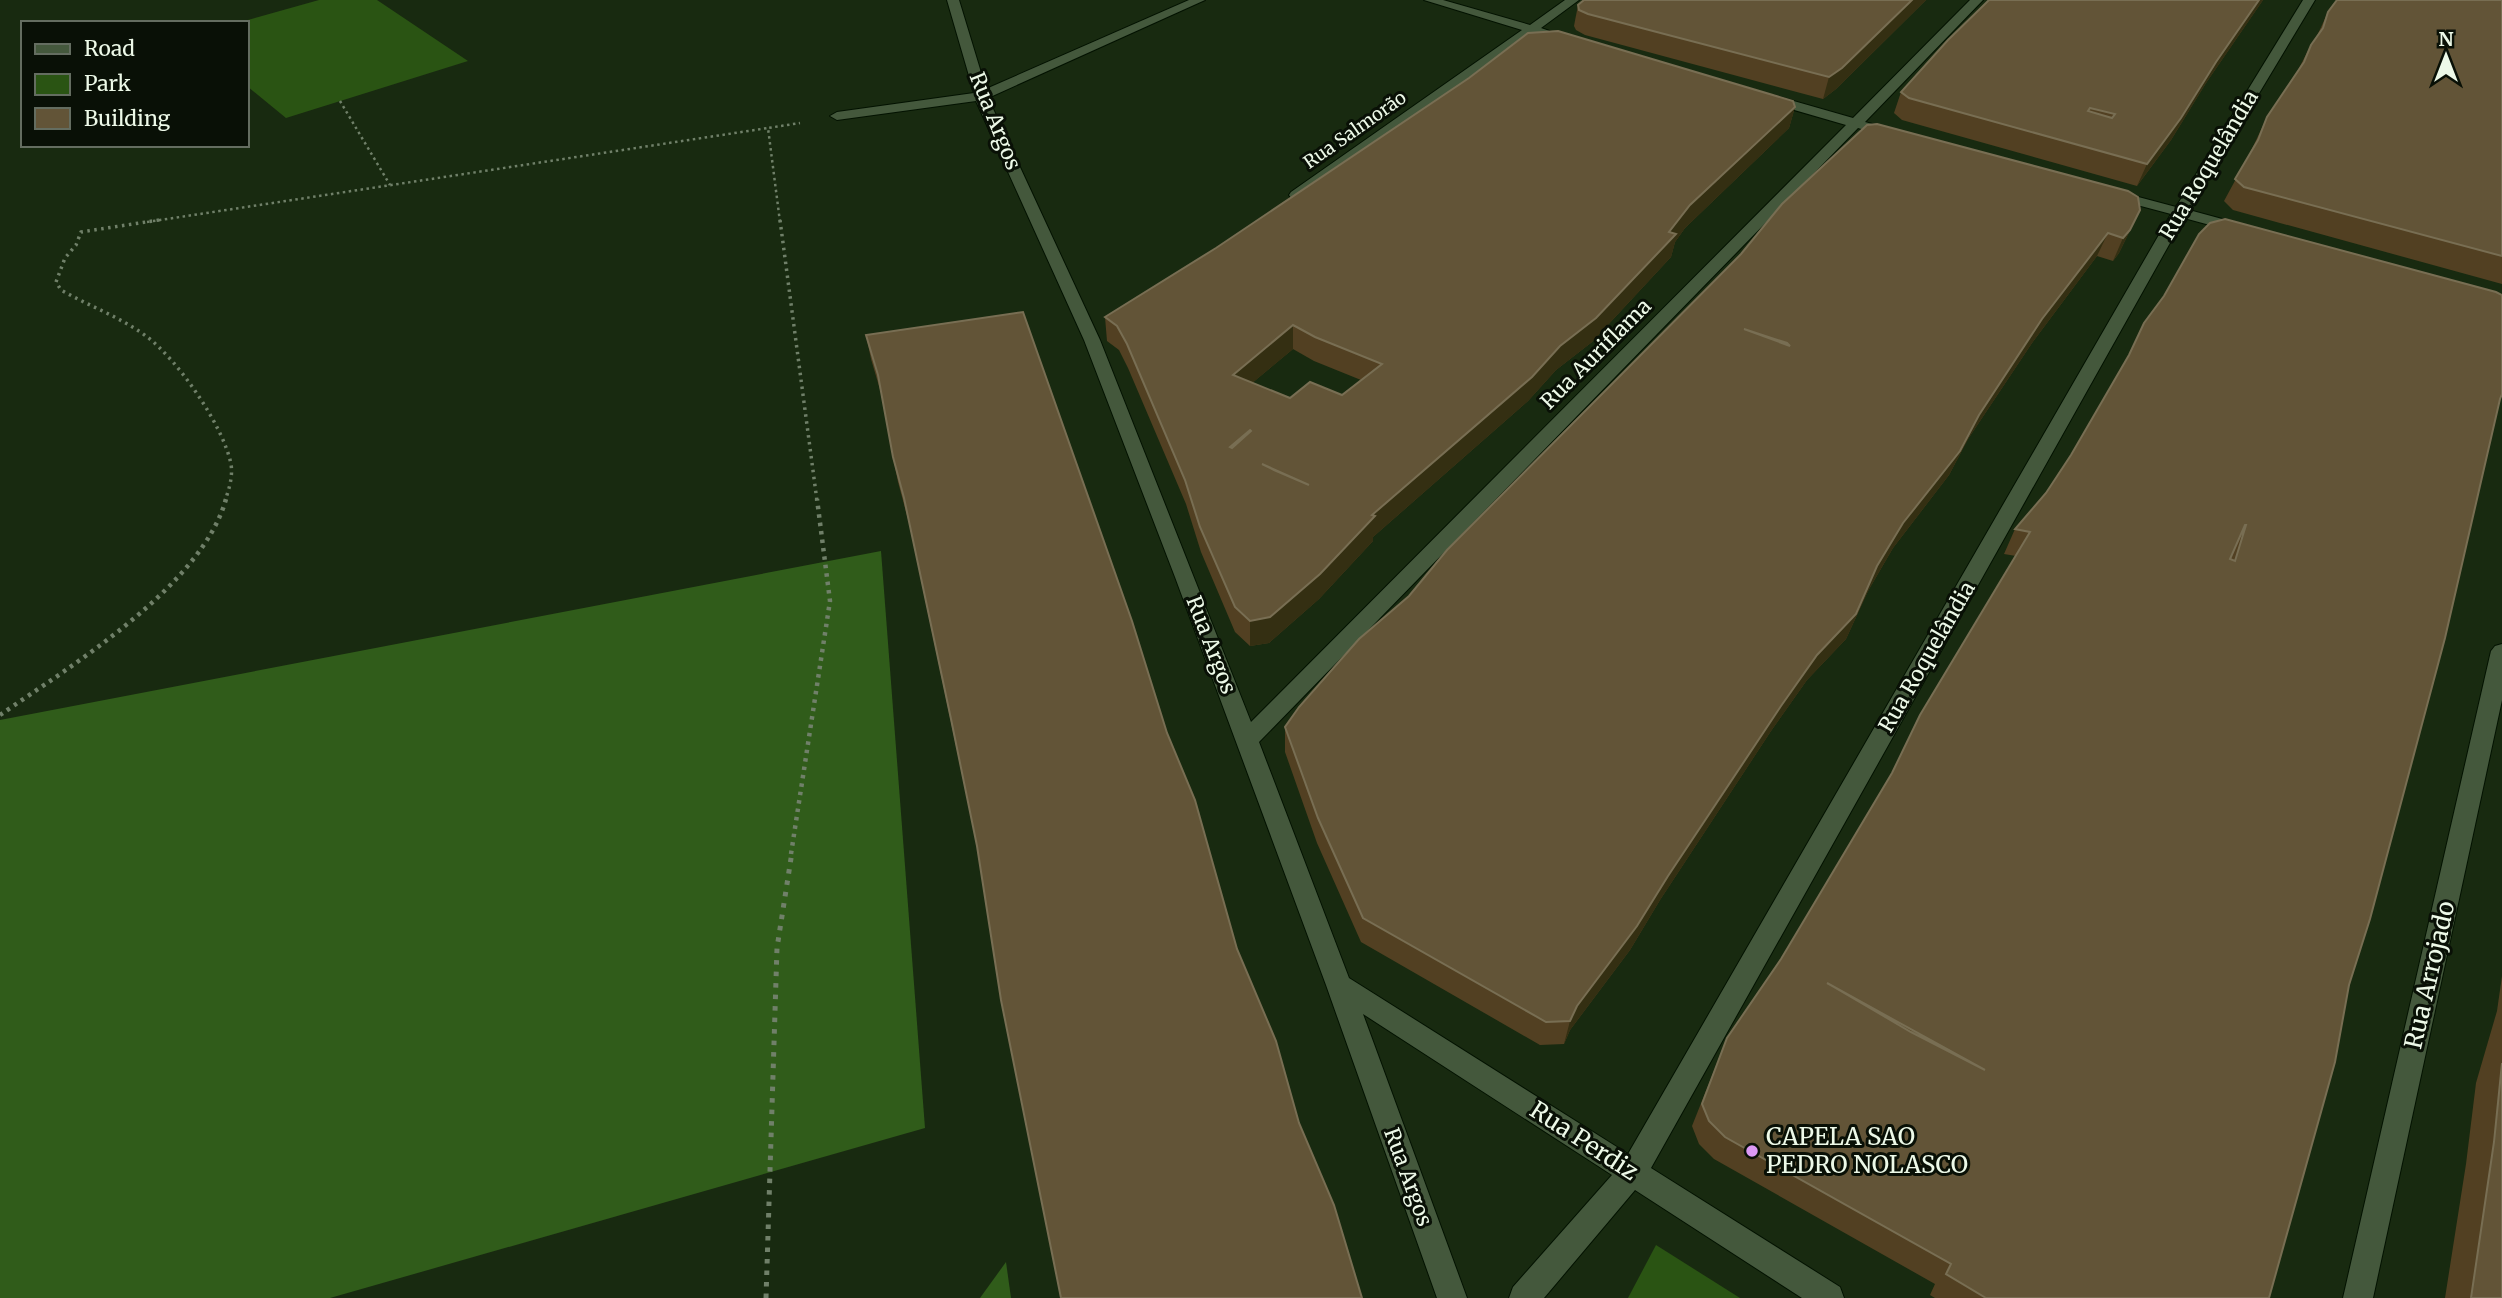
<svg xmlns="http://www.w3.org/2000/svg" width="2502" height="1298" font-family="Merriweather,serif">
<rect width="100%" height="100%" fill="#182a10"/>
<g fill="#2a5413">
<polygon points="319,0 377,0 468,61 286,118 247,86 247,23 237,23"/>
<polygon points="1656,1245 1740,1298 1628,1298"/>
</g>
<g fill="#305c1a">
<polygon points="881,551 925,1128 330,1298 0,1298 0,720"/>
<polygon points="1006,1262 1011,1298 980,1298"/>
</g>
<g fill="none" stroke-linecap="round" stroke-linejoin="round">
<g stroke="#031200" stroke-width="2">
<g id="street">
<polygon points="947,0 959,0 986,89 1189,0 1205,0 988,98 1100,340 1251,722 1846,125 1763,101 1763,95 1773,95 1853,118 1970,0 1983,0 1865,122 1897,131 1897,137 1892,138 1858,128 1259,742 1349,978 1628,1154 2171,214 2107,197 2105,194 2112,190 2176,207 2303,0 2315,0 2189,210 2248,226 2251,229 2243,234 2184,218 1651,1168 1840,1287 1844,1298 1802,1298 1635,1190 1544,1298 1509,1298 1513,1287 1612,1175 1363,1014 1467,1298 1437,1298 1326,985 1175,577 1084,340 976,101 837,120 830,116 837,112 974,93"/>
<polygon points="1424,0 1443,0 1530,25 1565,0 1579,0 1541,28 1575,40 1569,44 1533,34 1301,198 1291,198 1289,195 1291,192 1522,30"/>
<polygon points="2502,644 2502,700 2373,1298 2343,1298 2491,651 2495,646"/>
</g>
</g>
<g stroke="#708069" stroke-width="2.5" stroke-dasharray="2.5 3.5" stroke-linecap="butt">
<polyline points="340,101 390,185"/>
<polyline points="147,222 768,128"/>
<polyline points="780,222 768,128 800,123"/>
</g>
<g stroke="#708069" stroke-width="3.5" stroke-dasharray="2.5 4.5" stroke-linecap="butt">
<path d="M 159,220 L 81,232 L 76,245 L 65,258 L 56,282 L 61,290 C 89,306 120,317 146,336 C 178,360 223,425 231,464 C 233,477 229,489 225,501"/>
<polyline points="780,220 817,501"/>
</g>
<g stroke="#708069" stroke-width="4.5" stroke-dasharray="3.5 5" stroke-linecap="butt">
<path d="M 0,715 C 71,666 202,586 226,499"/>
<polyline points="791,854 830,601 817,499"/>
</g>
<polyline stroke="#708069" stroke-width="5" stroke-dasharray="4.5 7" stroke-linecap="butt" points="766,1298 777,948 792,852"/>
<use href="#street" fill="#44583c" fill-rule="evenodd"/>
</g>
<g fill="#524022" fill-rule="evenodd">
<polygon points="1926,0 1836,89 1823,99 1585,35 1576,30 1574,26 1578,5"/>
<polygon points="1989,0 2263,0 2206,83 2171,140 2137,186 1902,120 1894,113 1901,92"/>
<polygon points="2502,0 2502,284 2233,210 2224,201 2250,153 2267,117 2298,70 2311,45 2316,38 2328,12"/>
<path d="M 1795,107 L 1789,128 L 1685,228 L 1675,242 L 1671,257 L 1592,342 L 1556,370 L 1528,401 L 1373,537 L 1373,541 L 1319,599 L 1269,643 L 1250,646 L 1235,632 L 1201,552 L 1186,504 L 1128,368 L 1119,350 L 1107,341 L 1105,317 ZM 1293,349 L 1314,361 L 1361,380 L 1342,395 L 1290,398 L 1252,383 Z"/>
<polygon points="2140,210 2119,253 2113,261 2097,256 2032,343 1968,439 1949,475 1893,548 1868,591 1846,639 1807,680 1771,731 1660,900 1630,950 1570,1030 1564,1044 1540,1045 1361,942 1317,843 1285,752 1285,727 1409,596 1741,254"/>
<polygon points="1023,312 977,846 909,523 898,482 893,457 881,393 871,359 866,335"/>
<polygon points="2500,399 2269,1298 1935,1298 1930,1295 1935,1284 1714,1159 1699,1144 1692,1126 1727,1038 1781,959 1892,773 2016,556 2004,554 2015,529"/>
<polygon points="2502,976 2502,1298 2445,1298 2466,1164 2476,1083 2497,1011"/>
</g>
<g fill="#342f12">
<polygon points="1912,0 1926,0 1836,89 1823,99 1829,77"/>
<polygon points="2259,0 2263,0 2206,83 2171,140 2137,186 2147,164"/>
<polygon points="1795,107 1789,128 1685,228 1675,242 1671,257 1592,342 1556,370 1528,401 1373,537 1373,541 1319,599 1269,643 1250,646 1250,621 1372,515 1560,346 1690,205"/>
<polygon points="2140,210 2119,253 2113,261 2123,238"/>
<polygon points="2108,233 2097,256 2032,343 1968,439 1949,475 1893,548 1868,591 1846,639 1807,680 1771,731 1660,900 1630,950 1570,1030 1564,1044 1570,1021 1577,1006 1668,876 1781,706 1877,566 1903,523 1979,415 2042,319"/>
<polygon points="1293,325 1293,349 1233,399 1233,375"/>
</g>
<g fill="#625437" stroke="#786e53" stroke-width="2" fill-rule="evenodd">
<polygon points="1584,0 1912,0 1842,68 1829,77 1588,14 1579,10 1578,5"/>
<path d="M 1989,0 L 2259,0 L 2216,62 L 2181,118 L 2147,164 L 1909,98 L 1901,92 L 1948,40 ZM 2090,108 L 2115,114 L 2112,118 L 2088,111 Z"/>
<polygon points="2337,0 2502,0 2502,256 2244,187 2235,179 2258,140 2267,117 2304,62 2311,45 2323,28 2328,12"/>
<path d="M 1558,31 L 1793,101 L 1795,107 L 1690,205 L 1669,232 L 1676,234 L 1596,318 L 1560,346 L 1532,377 L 1372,515 L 1375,516 L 1320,574 L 1270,617 L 1250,621 L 1235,607 L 1200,527 L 1185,480 L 1127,344 L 1117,326 L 1105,317 L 1216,248 L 1469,78 L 1528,33 ZM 1293,325 L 1315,337 L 1382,364 L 1342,395 L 1310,382 L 1290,398 L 1233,375 ZM 1250,430 L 1251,431 L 1232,448 L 1230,447 ZM 1262,464 L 1309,485 L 1274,470 Z"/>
<path d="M 1877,124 L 2128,191 L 2138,197 L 2140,210 L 2130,230 L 2123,238 L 2108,233 L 2042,319 L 1979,415 L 1960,451 L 1903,523 L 1877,566 L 1856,614 L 1817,655 L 1781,706 L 1668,876 L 1637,926 L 1577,1006 L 1570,1021 L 1546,1022 L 1363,918 L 1318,818 L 1285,727 L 1299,707 L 1359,639 L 1409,596 L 1447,550 L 1741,254 L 1782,204 L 1867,125 ZM 1744,329 L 1787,343 L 1790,346 Z"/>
<path d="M 2225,219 L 2496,292 L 2502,295 L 2502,394 L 2500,399 L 2445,638 L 2370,919 L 2349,985 L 2335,1062 L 2269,1298 L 1986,1298 L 1946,1274 L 1951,1264 L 1725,1137 L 1709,1121 L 1702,1104 L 1727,1038 L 1781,959 L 1892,773 L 1920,715 L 2030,532 L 2015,529 L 2046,493 L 2071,455 L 2129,355 L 2144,323 L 2164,296 L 2199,234 L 2210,223 ZM 2245,525 L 2246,525 L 2235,561 L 2230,559 ZM 1827,983 L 1985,1070 L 1911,1032 Z"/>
<polygon points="1023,312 1132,621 1167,733 1195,800 1237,949 1276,1041 1299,1123 1334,1205 1362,1298 1061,1298 1001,1000 977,846 951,719 904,498 893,457 878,375 866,335"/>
<polygon points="2502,1063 2502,1298 2471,1298 2494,1142"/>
</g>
<circle fill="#dc99f4" stroke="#091006" stroke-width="2.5" cx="1752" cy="1151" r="7"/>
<g text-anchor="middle" stroke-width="6" stroke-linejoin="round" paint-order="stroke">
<g font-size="18" fill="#edf9e8" stroke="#091006">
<text transform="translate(1355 130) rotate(-35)" y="6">Rua Salmorão</text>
</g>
<g font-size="21" fill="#edf9e8" stroke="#091006">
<text transform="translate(995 121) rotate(68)" y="7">Rua Argos</text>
<text transform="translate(2209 165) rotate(-59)" y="7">Rua Roquelândia</text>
<text transform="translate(1596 354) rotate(-45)" y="7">Rua Auriflama</text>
<text transform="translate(1211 645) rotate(69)" y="7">Rua Argos</text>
<text transform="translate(1927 657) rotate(-60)" y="7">Rua Roquelândia</text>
<text transform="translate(1408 1177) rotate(70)" y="7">Rua Argos</text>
</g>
<g font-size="24" fill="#edf9e8" stroke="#091006">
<text transform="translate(2430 975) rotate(-77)" y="8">Rua Arrojado</text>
<text transform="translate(1584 1141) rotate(33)" y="8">Rua Perdiz</text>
</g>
<g font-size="24" fill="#edf9e8" stroke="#091006" text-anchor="start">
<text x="1766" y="1145">CAPELA SAO<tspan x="1766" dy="28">PEDRO NOLASCO</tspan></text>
</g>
</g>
<rect x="21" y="21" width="228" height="126" fill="#091006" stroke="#646d60" stroke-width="2"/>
<rect x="35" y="44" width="35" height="10" fill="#44583c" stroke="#646d60" stroke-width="2"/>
<text x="84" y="56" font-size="21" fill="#edf9e8">Road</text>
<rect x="35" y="74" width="35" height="21" fill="#2a5413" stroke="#646d60" stroke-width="2"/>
<text x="84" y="91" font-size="21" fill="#edf9e8">Park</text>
<rect x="35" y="108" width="35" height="21" fill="#625437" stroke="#646d60" stroke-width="2"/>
<text x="84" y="126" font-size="21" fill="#edf9e8">Building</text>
<g transform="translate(2446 56)" stroke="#091006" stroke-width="5" paint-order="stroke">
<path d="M0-5L12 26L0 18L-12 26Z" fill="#edf9e8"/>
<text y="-10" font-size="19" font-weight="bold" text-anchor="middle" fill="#edf9e8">N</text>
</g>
</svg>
